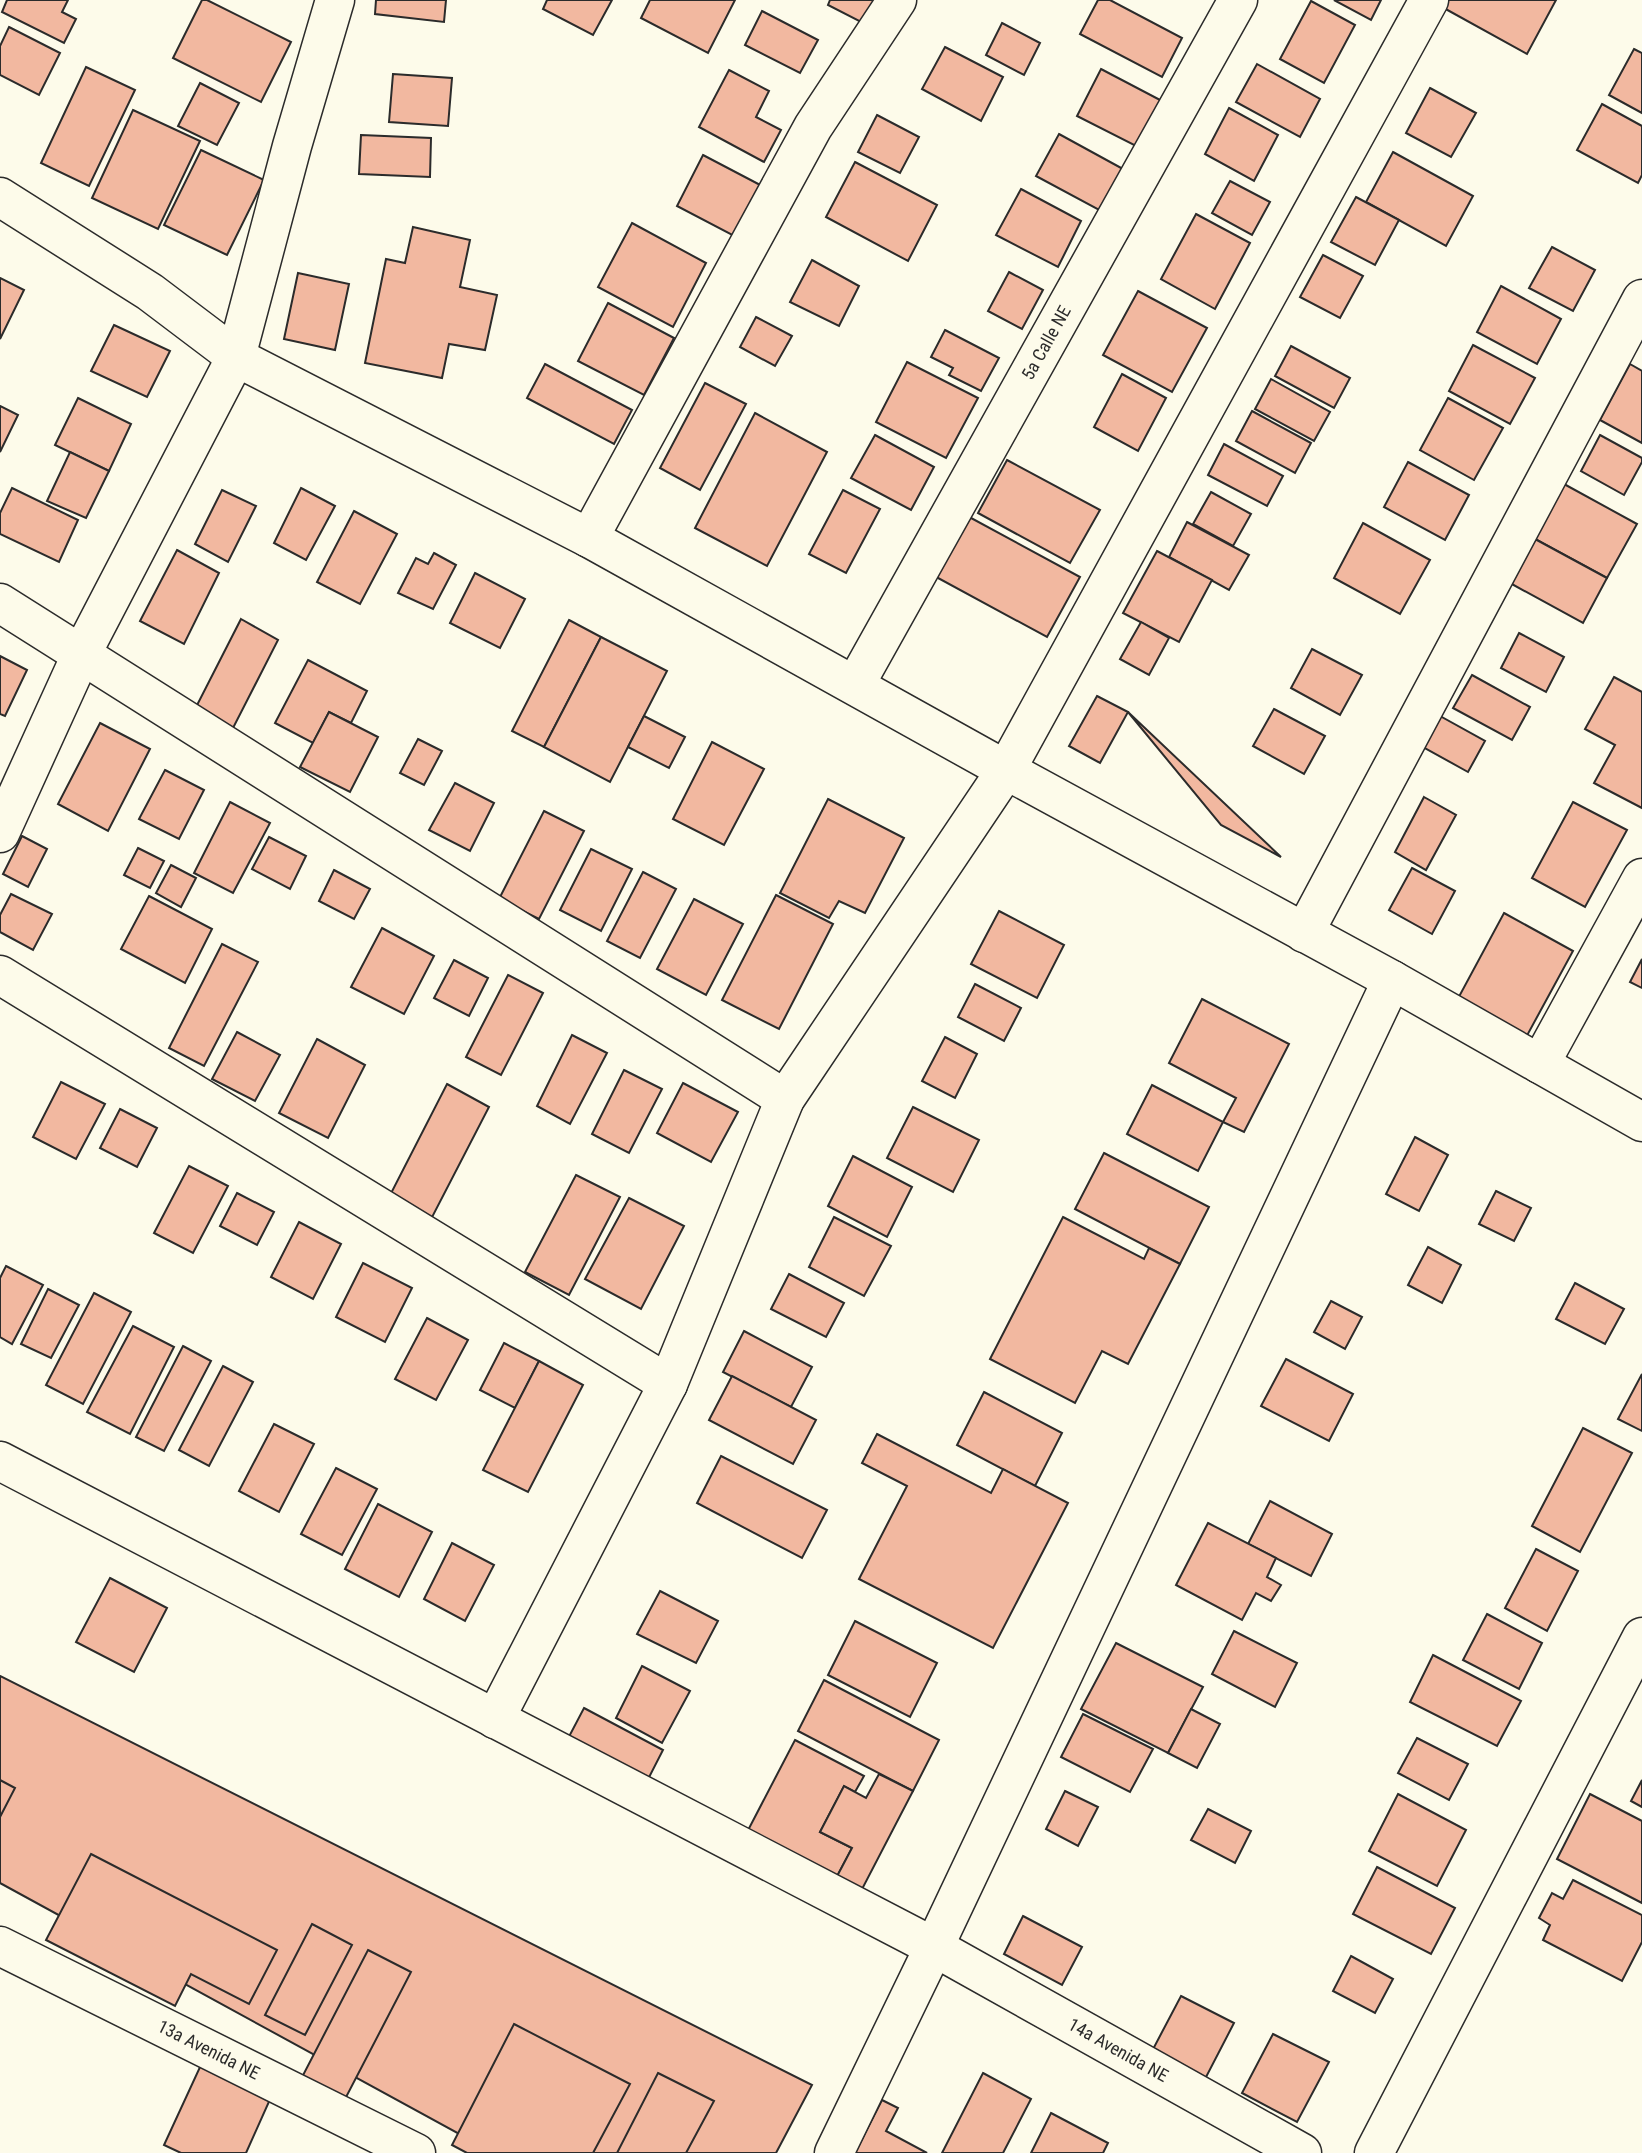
<svg xmlns="http://www.w3.org/2000/svg" width="1642" height="2153" font-family="'Roboto Condensed',sans-serif">
<rect width="100%" height="100%" fill="#fdfbea"/>
<g fill="#f2b8a0" stroke="#2b2b2b" stroke-width="2">
<polygon points="7,0 68,0 62,12 76,19 64,43 2,12"/>
<polygon points="202,0 207,0 291,42 261,102 173,58"/>
<polygon points="376,0 446,0 444,22 375,14"/>
<polygon points="547,0 612,0 593,35 543,9"/>
<polygon points="650,0 735,0 708,53 641,18"/>
<polygon points="830,0 875,0 863,23 828,5"/>
<polygon points="1098,0 1110,0 1182,38 1162,77 1080,34"/>
<polygon points="1334,0 1381,0 1371,20"/>
<polygon points="1446,0 1556,0 1527,54 1442,7"/>
<polygon points="1311,1 1355,25 1324,83 1280,59"/>
<polygon points="762,11 818,40 800,73 745,45"/>
<polygon points="1002,23 1040,43 1024,75 986,55"/>
<polygon points="9,27 60,53 39,95 0,75 0,46"/>
<polygon points="945,47 1003,77 981,121 922,89"/>
<polygon points="1634,49 1642,53 1642,113 1609,95"/>
<polygon points="1257,64 1320,99 1300,137 1236,102"/>
<polygon points="86,67 135,90 89,186 41,163"/>
<polygon points="1101,69 1162,101 1138,147 1077,116"/>
<polygon points="729,70 769,91 756,117 781,130 764,162 699,127"/>
<polygon points="393,74 452,78 448,126 389,122"/>
<polygon points="200,83 239,103 217,145 178,126"/>
<polygon points="1430,88 1476,113 1451,157 1406,133"/>
<polygon points="1602,104 1642,126 1642,175 1638,183 1577,150"/>
<polygon points="1229,108 1278,135 1254,181 1205,154"/>
<polygon points="133,110 200,141 158,229 92,198"/>
<polygon points="877,115 919,137 900,173 858,152"/>
<polygon points="1059,134 1123,169 1101,211 1036,176"/>
<polygon points="361,135 431,138 430,177 359,174"/>
<polygon points="201,150 264,180 227,255 164,225"/>
<polygon points="1393,152 1473,196 1446,246 1366,202"/>
<polygon points="703,155 764,187 738,238 677,206"/>
<polygon points="855,162 937,205 908,261 826,217"/>
<polygon points="1230,181 1270,202 1252,235 1212,213"/>
<polygon points="1021,189 1081,221 1058,267 996,235"/>
<polygon points="1356,197 1399,220 1375,265 1331,242"/>
<polygon points="1196,214 1250,243 1215,309 1161,279"/>
<polygon points="632,223 706,263 673,327 598,287"/>
<polygon points="413,227 470,240 460,287 497,295 485,350 449,344 442,378 365,363 386,259 405,263"/>
<polygon points="1552,247 1595,270 1573,311 1529,288"/>
<polygon points="1323,255 1363,276 1340,318 1300,297"/>
<polygon points="812,260 859,286 839,326 790,302"/>
<polygon points="1009,272 1043,290 1022,329 988,311"/>
<polygon points="298,273 349,284 335,350 284,339"/>
<polygon points="0,278 24,290 0,339"/>
<polygon points="1501,286 1561,319 1537,364 1477,332"/>
<polygon points="1138,291 1207,328 1172,392 1103,355"/>
<polygon points="608,303 674,338 644,395 578,361"/>
<polygon points="756,317 792,336 775,366 740,347"/>
<polygon points="114,325 170,351 147,397 91,371"/>
<polygon points="945,330 999,358 981,391 949,375 953,368 931,357"/>
<polygon points="1473,345 1535,378 1510,424 1449,391"/>
<polygon points="1291,346 1350,378 1334,408 1275,376"/>
<polygon points="907,362 978,398 946,458 876,422"/>
<polygon points="545,364 632,410 614,444 527,398"/>
<polygon points="1630,364 1642,371 1642,443 1600,420"/>
<polygon points="1122,374 1166,398 1138,451 1094,427"/>
<polygon points="1271,379 1330,412 1314,441 1255,409"/>
<polygon points="705,383 746,404 700,490 660,468"/>
<polygon points="78,398 131,424 109,471 55,445"/>
<polygon points="1448,398 1503,428 1474,480 1420,450"/>
<polygon points="0,406 18,415 0,452"/>
<polygon points="1252,411 1311,443 1295,473 1236,441"/>
<polygon points="755,413 827,452 767,566 695,528"/>
<polygon points="875,435 934,467 911,510 851,478"/>
<polygon points="1600,435 1642,458 1642,462 1624,495 1581,471"/>
<polygon points="1224,444 1283,476 1267,506 1208,475"/>
<polygon points="70,452 109,471 86,518 47,501"/>
<polygon points="1007,460 1100,510 1070,563 978,513"/>
<polygon points="1408,462 1469,495 1445,540 1384,507"/>
<polygon points="1564,484 1637,524 1607,578 1535,539"/>
<polygon points="12,488 78,520 59,562 0,534 0,513"/>
<polygon points="301,488 335,506 306,560 274,543"/>
<polygon points="222,490 256,506 228,562 195,544"/>
<polygon points="843,490 880,509 846,573 809,554"/>
<polygon points="1211,492 1251,514 1233,546 1193,524"/>
<polygon points="354,511 397,534 360,604 317,582"/>
<polygon points="960,512 1080,577 1047,637 927,572"/>
<polygon points="1187,522 1249,555 1229,590 1169,557"/>
<polygon points="1363,523 1430,560 1400,614 1334,578"/>
<polygon points="1535,539 1607,578 1583,623 1510,583"/>
<polygon points="177,550 219,573 184,644 140,621"/>
<polygon points="1157,551 1212,580 1179,642 1123,613"/>
<polygon points="434,553 456,565 433,609 398,593 416,558 428,564"/>
<polygon points="475,573 525,599 500,648 450,623"/>
<polygon points="241,619 278,640 232,730 194,711"/>
<polygon points="569,620 601,637 544,747 512,731"/>
<polygon points="1141,622 1169,638 1149,675 1120,659"/>
<polygon points="1519,633 1564,657 1546,692 1501,668"/>
<polygon points="601,637 667,671 610,782 544,747"/>
<polygon points="1312,649 1362,675 1340,715 1291,688"/>
<polygon points="0,656 27,670 5,716 0,714"/>
<polygon points="308,660 367,691 351,723 329,712 313,743 275,723"/>
<polygon points="1472,675 1530,707 1512,740 1453,708"/>
<polygon points="1614,677 1642,692 1642,808 1594,783 1615,745 1585,729"/>
<polygon points="1097,696 1128,712 1100,763 1069,746"/>
<polygon points="1274,709 1325,736 1304,774 1253,746"/>
<polygon points="1431,711 1485,741 1468,772 1414,742"/>
<polygon points="329,712 378,737 350,792 300,767"/>
<polygon points="1128,712 1281,857 1221,825"/>
<polygon points="644,716 685,737 669,768 628,747"/>
<polygon points="100,723 150,749 108,831 58,804"/>
<polygon points="418,739 442,751 424,785 400,773"/>
<polygon points="712,742 764,769 724,845 673,819"/>
<polygon points="165,770 204,790 179,839 139,819"/>
<polygon points="455,783 494,803 470,851 429,830"/>
<polygon points="1424,797 1456,815 1426,870 1395,852"/>
<polygon points="828,799 904,838 865,913 839,901 829,918 780,893"/>
<polygon points="230,802 270,823 233,893 194,873"/>
<polygon points="1573,802 1627,830 1585,907 1532,878"/>
<polygon points="544,811 584,831 539,919 499,899"/>
<polygon points="22,836 47,849 28,887 3,874"/>
<polygon points="269,837 306,856 290,889 252,869"/>
<polygon points="138,848 164,861 150,888 124,875"/>
<polygon points="591,849 632,869 601,931 560,910"/>
<polygon points="171,865 196,878 181,907 156,893"/>
<polygon points="1412,868 1455,891 1432,934 1389,910"/>
<polygon points="334,870 370,889 354,919 319,901"/>
<polygon points="643,872 676,889 640,958 607,941"/>
<polygon points="11,894 52,914 33,950 0,932 0,915"/>
<polygon points="776,895 833,924 779,1029 722,1000"/>
<polygon points="149,896 212,929 185,983 121,949"/>
<polygon points="694,899 743,924 706,995 657,969"/>
<polygon points="999,911 1064,945 1037,998 971,964"/>
<polygon points="1504,913 1573,951 1524,1041 1455,1004"/>
<polygon points="382,928 434,956 404,1014 351,987"/>
<polygon points="222,944 258,962 204,1066 169,1048"/>
<polygon points="1642,959 1642,988 1630,982"/>
<polygon points="454,960 488,978 469,1016 434,998"/>
<polygon points="508,975 543,993 501,1075 466,1057"/>
<polygon points="975,984 1021,1008 1004,1041 958,1017"/>
<polygon points="1202,999 1289,1044 1244,1132 1223,1122 1236,1098 1169,1063"/>
<polygon points="237,1032 280,1055 255,1101 212,1079"/>
<polygon points="572,1035 607,1053 570,1124 537,1106"/>
<polygon points="945,1037 977,1054 955,1098 922,1081"/>
<polygon points="317,1039 365,1065 328,1138 279,1113"/>
<polygon points="624,1070 662,1089 629,1153 592,1134"/>
<polygon points="61,1082 105,1104 76,1159 33,1137"/>
<polygon points="683,1083 738,1112 711,1162 657,1133"/>
<polygon points="447,1084 489,1107 428,1225 386,1203"/>
<polygon points="1152,1085 1223,1122 1198,1171 1127,1134"/>
<polygon points="913,1107 979,1140 953,1192 887,1158"/>
<polygon points="120,1109 157,1128 137,1167 100,1148"/>
<polygon points="1415,1137 1448,1155 1419,1211 1386,1194"/>
<polygon points="1104,1153 1209,1207 1180,1264 1075,1209"/>
<polygon points="853,1156 912,1187 887,1237 828,1206"/>
<polygon points="189,1166 228,1186 193,1253 154,1233"/>
<polygon points="576,1175 620,1197 569,1295 525,1272"/>
<polygon points="1496,1191 1531,1208 1514,1241 1479,1224"/>
<polygon points="237,1193 274,1212 257,1245 220,1226"/>
<polygon points="629,1198 684,1226 641,1309 585,1279"/>
<polygon points="834,1217 891,1246 864,1296 809,1267"/>
<polygon points="1063,1217 1144,1259 1149,1248 1180,1264 1128,1364 1102,1351 1075,1403 990,1359"/>
<polygon points="299,1222 341,1244 313,1299 271,1277"/>
<polygon points="1428,1247 1461,1265 1442,1303 1408,1285"/>
<polygon points="363,1263 412,1288 385,1342 336,1317"/>
<polygon points="6,1266 43,1285 12,1344 0,1337 0,1278"/>
<polygon points="789,1274 844,1303 826,1337 771,1309"/>
<polygon points="1575,1283 1624,1309 1605,1344 1556,1319"/>
<polygon points="48,1289 79,1305 51,1358 21,1344"/>
<polygon points="94,1293 131,1312 83,1404 46,1385"/>
<polygon points="1331,1301 1362,1317 1345,1349 1314,1332"/>
<polygon points="427,1318 468,1340 436,1400 395,1379"/>
<polygon points="133,1326 174,1347 130,1434 87,1412"/>
<polygon points="744,1331 812,1367 791,1407 723,1372"/>
<polygon points="504,1343 539,1361 515,1408 480,1390"/>
<polygon points="183,1346 211,1361 164,1451 136,1437"/>
<polygon points="1286,1359 1353,1394 1329,1441 1261,1406"/>
<polygon points="539,1361 583,1385 528,1492 483,1470"/>
<polygon points="223,1366 253,1382 209,1466 179,1450"/>
<polygon points="1642,1374 1642,1431 1618,1419"/>
<polygon points="732,1376 816,1420 793,1464 709,1420"/>
<polygon points="984,1392 1062,1433 1035,1486 957,1445"/>
<polygon points="274,1424 314,1444 279,1512 239,1491"/>
<polygon points="1583,1428 1632,1453 1580,1552 1532,1526"/>
<polygon points="877,1434 991,1493 1003,1469 1068,1503 993,1648 859,1579 907,1486 862,1463"/>
<polygon points="721,1456 827,1510 802,1558 697,1503"/>
<polygon points="336,1468 377,1489 342,1555 301,1534"/>
<polygon points="1270,1501 1332,1534 1311,1576 1248,1544"/>
<polygon points="378,1504 432,1532 399,1597 345,1569"/>
<polygon points="1208,1523 1276,1558 1267,1577 1281,1585 1271,1601 1256,1593 1242,1620 1176,1585"/>
<polygon points="452,1543 494,1565 465,1621 424,1599"/>
<polygon points="1536,1549 1578,1571 1547,1631 1505,1608"/>
<polygon points="110,1578 167,1608 134,1672 76,1642"/>
<polygon points="660,1591 718,1621 696,1663 637,1634"/>
<polygon points="1487,1614 1542,1643 1519,1689 1463,1660"/>
<polygon points="855,1621 937,1663 910,1717 828,1675"/>
<polygon points="1234,1631 1297,1663 1275,1707 1212,1674"/>
<polygon points="1116,1643 1203,1687 1168,1753 1081,1709"/>
<polygon points="1433,1655 1521,1701 1497,1746 1410,1702"/>
<polygon points="642,1666 690,1691 662,1743 616,1718"/>
<polygon points="0,1676 812,2085 776,2153 494,2153 0,1883"/>
<polygon points="824,1680 939,1740 913,1791 798,1731"/>
<polygon points="584,1708 663,1750 643,1789 563,1748"/>
<polygon points="1191,1709 1220,1724 1197,1768 1168,1753"/>
<polygon points="1083,1714 1153,1749 1130,1792 1061,1757"/>
<polygon points="1417,1738 1468,1764 1449,1800 1398,1773"/>
<polygon points="795,1740 864,1776 855,1792 844,1786 820,1832 852,1848 834,1882 745,1836"/>
<polygon points="879,1774 913,1791 859,1895 834,1882 852,1848 820,1832 844,1786 866,1798"/>
<polygon points="0,1780 15,1788 0,1817"/>
<polygon points="1642,1780 1642,1807 1631,1801"/>
<polygon points="1065,1791 1098,1807 1078,1846 1046,1829"/>
<polygon points="1398,1794 1466,1830 1437,1886 1369,1851"/>
<polygon points="1590,1794 1642,1821 1642,1903 1557,1859"/>
<polygon points="1208,1809 1251,1831 1235,1863 1191,1840"/>
<polygon points="91,1854 277,1950 249,2004 191,1974 175,2006 46,1940"/>
<polygon points="1377,1867 1455,1908 1431,1954 1353,1914"/>
<polygon points="1573,1880 1642,1915 1642,1942 1622,1981 1543,1940 1550,1925 1539,1918 1552,1893 1563,1899"/>
<polygon points="1023,1916 1082,1947 1062,1985 1004,1954"/>
<polygon points="312,1924 352,1945 305,2035 265,2015"/>
<polygon points="368,1950 411,1972 343,2103 300,2081"/>
<polygon points="1351,1956 1393,1979 1375,2013 1333,1991"/>
<polygon points="1181,1996 1234,2023 1204,2081 1151,2053"/>
<polygon points="514,2024 630,2084 593,2153 467,2153 452,2145"/>
<polygon points="1273,2034 1329,2062 1297,2122 1242,2093"/>
<polygon points="206,2054 276,2086 246,2153 181,2153 164,2145"/>
<polygon points="658,2073 714,2101 686,2153 617,2153"/>
<polygon points="983,2073 1031,2099 1003,2153 942,2153"/>
<polygon points="882,2100 898,2108 886,2131 927,2153 855,2153"/>
<polygon points="1051,2113 1108,2143 1103,2153 1031,2153"/>
</g>
<g fill="none" stroke-linecap="round" stroke-linejoin="round">
<g stroke="#2b2b2b" stroke-width="41">
<g id="minor">
<polyline points="1429,0 1006,770 1392,980 1642,1122"/>
<polyline points="0,197 150,292 236,357 589,538 1006,770 785,1099 668,1384 495,1719"/>
<polyline points="589,538 813,127 897,0"/>
<polyline points="0,603 785,1099"/>
<path id="s1" d="M 855,685 L 1238,0"/>
<polyline points="0,833 82,653 236,357 292,146 335,0"/>
<polyline points="1304,933 1642,299"/>
<polyline points="0,975 668,1384"/>
<polyline points="1540,1064 1642,878"/>
<path id="s2" d="M 0,1461 L 934,1947 L 1302,2153"/>
<path id="s3" d="M 0,1946 L 416,2153"/>
<polyline points="834,2153 934,1947 1392,980"/>
<polyline points="1374,2153 1642,1637"/>
</g>
</g>
<use href="#minor" stroke="#fdfbea" stroke-width="38"/>
</g>
<g text-anchor="middle" stroke-width="5" stroke-linejoin="round" paint-order="stroke">
<g font-size="18" fill="#2b2b2b" stroke="#fdfbea">
<text dy="6" stroke="none"><textPath href="#s1" startOffset="392">5a Calle NE</textPath></text>
<text dy="6" stroke="none"><textPath href="#s3" startOffset="233">13a Avenida NE</textPath></text>
<text dy="6" stroke="none"><textPath href="#s2" startOffset="1264">14a Avenida NE</textPath></text>
</g>
</g>
</svg>
